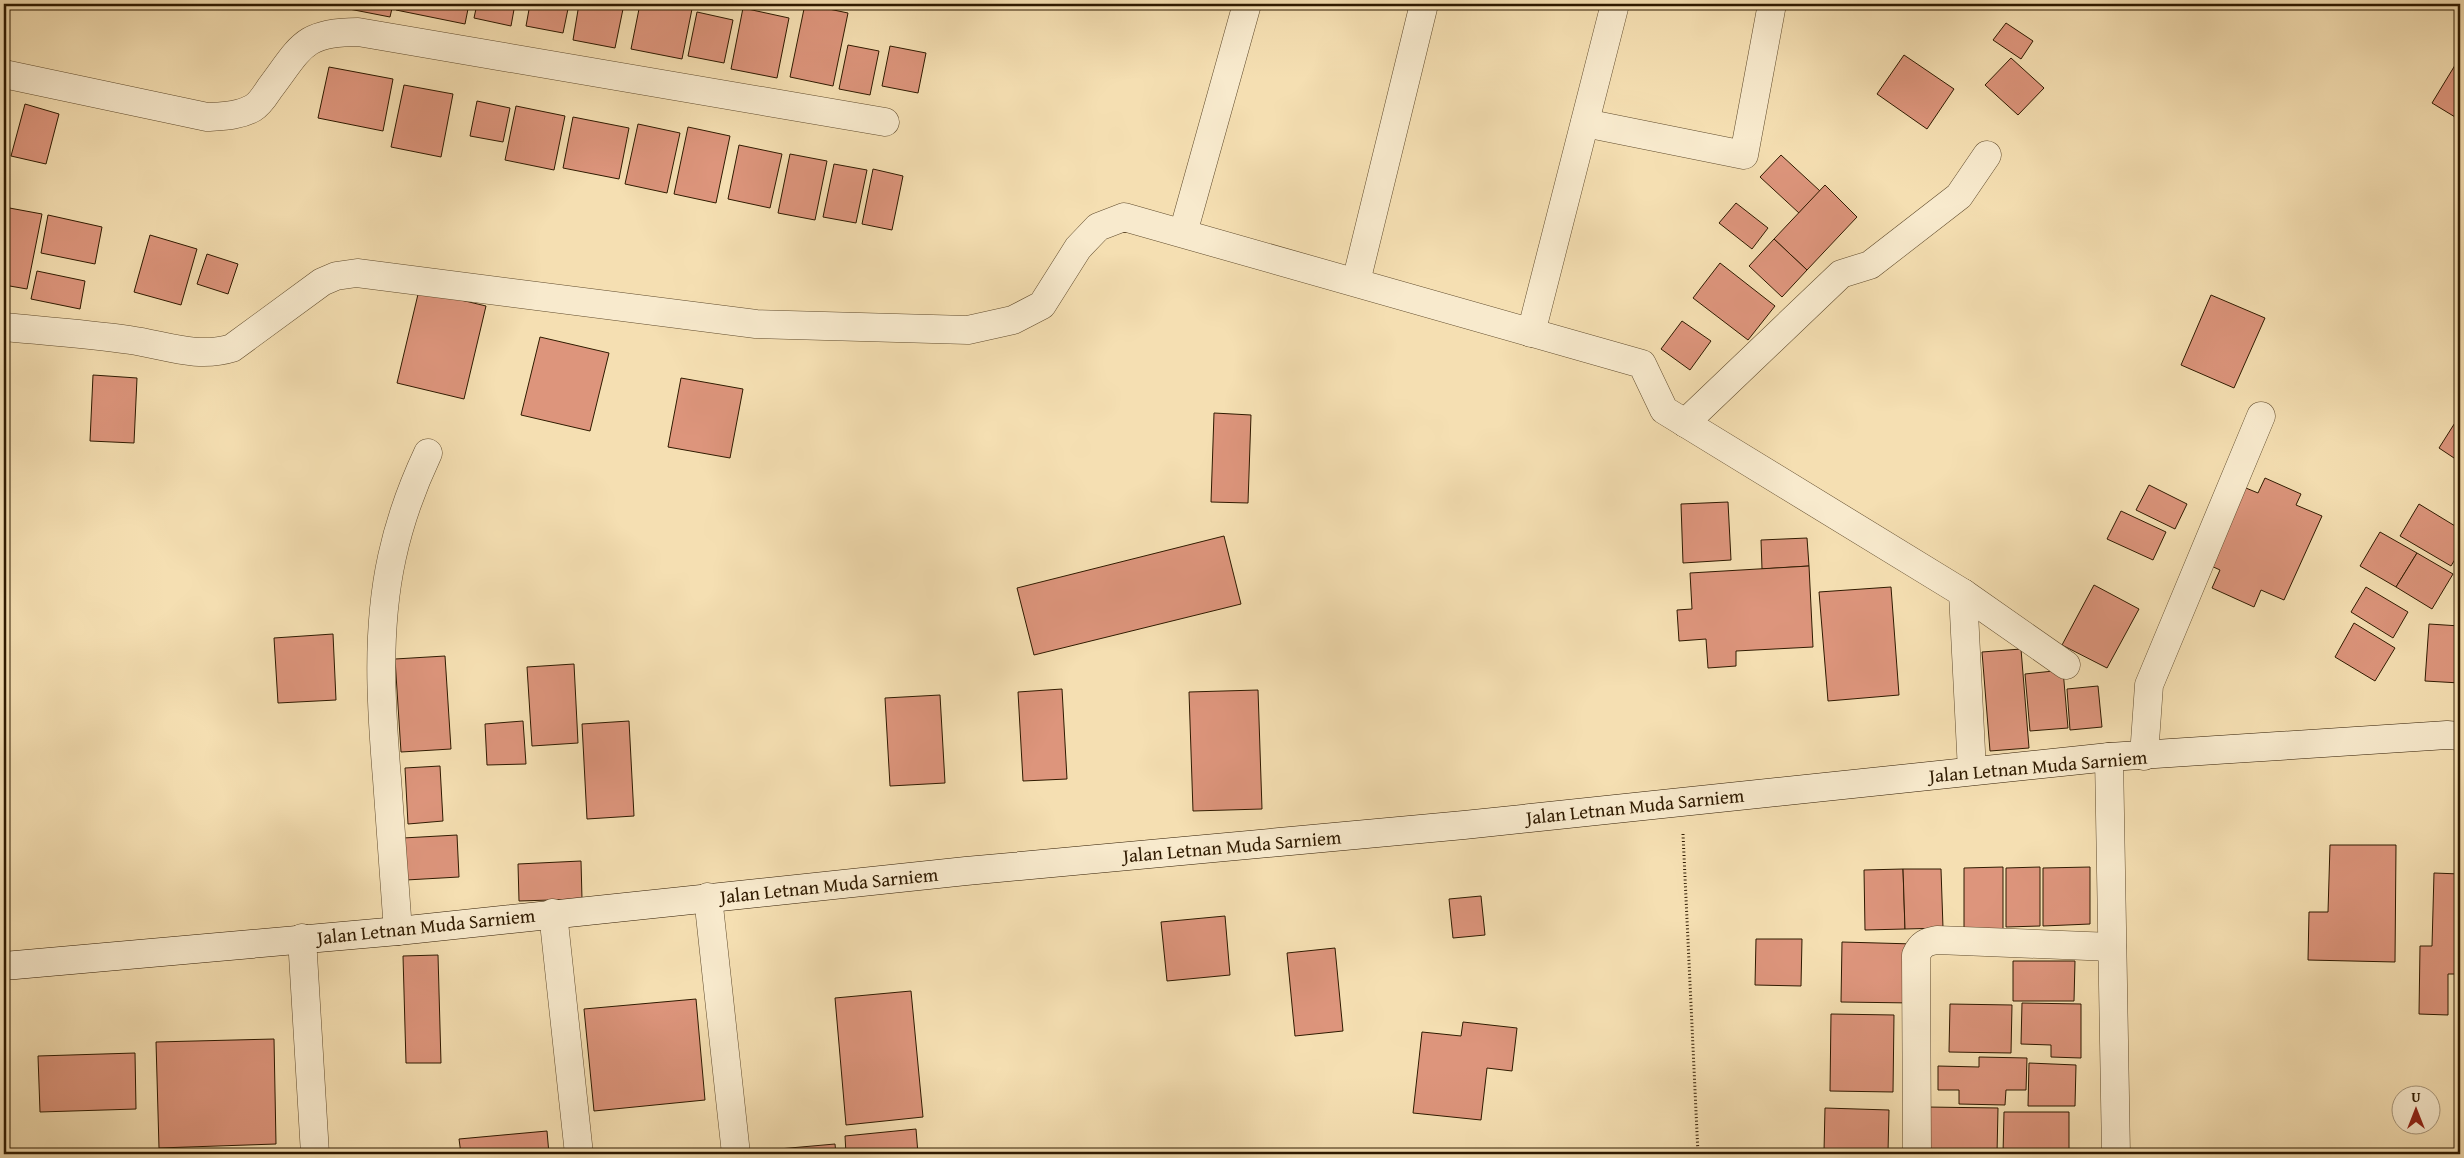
<svg xmlns="http://www.w3.org/2000/svg" width="2464" height="1158" font-family="'Gentium Book Plus',serif">
<rect width="100%" height="100%" fill="#f5dfb2"/>
<filter id="stains"><feTurbulence type="fractalNoise" baseFrequency=".004" numOctaves="4"/><feColorMatrix values="0 0 0 0 .2 0 0 0 0 .09 0 0 0 0 .02 0 0 0 .5 -.17"/></filter>
<radialGradient id="worn" r=".72"><stop offset=".6" stop-color="#630" stop-opacity="0"/><stop offset="1" stop-color="#630" stop-opacity=".3"/></radialGradient>
<g fill="#dd957c" stroke="#2f1a00">
<polygon points="345,4 393,4 390,17 344,8"/>
<polygon points="397,4 469,4 465,24 396,10"/>
<polygon points="477,4 515,4 511,26 474,18"/>
<polygon points="530,4 569,4 563,33 526,26"/>
<polygon points="579,4 596,4 623,9 615,48 573,40"/>
<polygon points="640,4 693,4 682,59 631,49"/>
<polygon points="805,4 848,13 833,86 790,77"/>
<polygon points="743,8 789,18 777,78 731,69"/>
<polygon points="697,12 733,20 724,63 688,56"/>
<polygon points="2006,23 2033,41 2021,59 1993,40"/>
<polygon points="848,45 879,51 870,95 839,89"/>
<polygon points="890,46 926,53 918,93 882,86"/>
<polygon points="1904,55 1954,89 1927,129 1877,94"/>
<polygon points="2460,57 2460,120 2432,103"/>
<polygon points="2011,58 2044,88 2018,115 1985,85"/>
<polygon points="329,67 393,79 383,131 318,118"/>
<polygon points="404,85 453,94 441,157 391,147"/>
<polygon points="477,101 510,108 503,142 470,136"/>
<polygon points="25,104 59,114 46,164 11,156"/>
<polygon points="516,106 565,116 554,170 505,160"/>
<polygon points="573,117 629,128 619,179 563,168"/>
<polygon points="638,124 680,133 667,193 625,184"/>
<polygon points="688,127 730,136 716,203 674,194"/>
<polygon points="739,145 782,154 770,208 728,199"/>
<polygon points="790,154 827,161 815,220 778,213"/>
<polygon points="1781,155 1820,191 1799,213 1760,177"/>
<polygon points="834,164 867,170 856,223 823,217"/>
<polygon points="873,169 903,176 892,230 862,224"/>
<polygon points="1825,185 1857,217 1807,270 1774,239"/>
<polygon points="1736,203 1768,228 1752,249 1719,223"/>
<polygon points="4,207 42,214 27,289 4,285"/>
<polygon points="48,215 102,227 95,264 41,253"/>
<polygon points="150,235 197,249 181,305 134,292"/>
<polygon points="1774,239 1807,270 1782,297 1749,266"/>
<polygon points="207,254 238,264 228,294 197,284"/>
<polygon points="1720,263 1775,306 1748,340 1693,298"/>
<polygon points="37,271 85,281 80,309 31,299"/>
<polygon points="419,290 486,306 464,399 397,383"/>
<polygon points="2211,295 2265,318 2234,388 2181,365"/>
<polygon points="1682,321 1711,341 1690,370 1661,349"/>
<polygon points="540,337 609,353 590,431 521,415"/>
<polygon points="93,375 137,378 134,443 90,441"/>
<polygon points="681,378 743,389 730,458 668,447"/>
<polygon points="1214,413 1251,415 1248,503 1211,502"/>
<polygon points="2458,418 2460,419 2460,462 2439,448"/>
<polygon points="2265,478 2301,494 2296,505 2322,516 2284,600 2261,590 2254,607 2212,588 2220,570 2207,564 2241,486 2258,493"/>
<polygon points="2149,485 2187,504 2175,529 2136,510"/>
<polygon points="1728,502 1731,560 1683,563 1681,504"/>
<polygon points="2419,504 2460,529 2460,551 2451,566 2400,536"/>
<polygon points="2121,511 2166,532 2153,560 2107,539"/>
<polygon points="2380,532 2417,553 2396,587 2360,566"/>
<polygon points="1224,536 1241,604 1034,655 1017,588"/>
<polygon points="1807,538 1809,566 1762,569 1761,540"/>
<polygon points="2417,553 2453,574 2432,609 2396,587"/>
<polygon points="1809,566 1813,647 1736,651 1736,666 1708,668 1706,639 1679,641 1677,610 1692,609 1690,573"/>
<polygon points="2094,585 2139,609 2107,668 2062,645"/>
<polygon points="1891,587 1899,695 1828,701 1819,592"/>
<polygon points="2366,587 2408,612 2393,638 2351,612"/>
<polygon points="2354,623 2395,648 2375,681 2335,657"/>
<polygon points="2429,624 2460,626 2460,683 2425,681"/>
<polygon points="333,634 336,700 278,703 274,638"/>
<polygon points="2021,649 2029,748 1990,751 1982,652"/>
<polygon points="445,656 451,749 401,752 395,659"/>
<polygon points="574,664 578,743 532,746 527,667"/>
<polygon points="2063,670 2068,728 2030,731 2025,674"/>
<polygon points="2098,686 2102,727 2070,730 2067,689"/>
<polygon points="1062,689 1067,779 1023,781 1018,692"/>
<polygon points="1258,690 1262,809 1193,811 1189,692"/>
<polygon points="940,695 945,783 890,786 885,698"/>
<polygon points="523,721 526,764 487,765 485,724"/>
<polygon points="629,721 634,816 587,819 582,724"/>
<polygon points="440,766 443,821 408,824 405,768"/>
<polygon points="457,835 459,877 406,880 403,838"/>
<polygon points="2330,845 2396,845 2395,962 2308,960 2309,912 2328,912"/>
<polygon points="581,861 582,899 519,901 518,864"/>
<polygon points="2003,867 2003,929 1964,930 1964,868"/>
<polygon points="2040,867 2040,926 2006,927 2006,868"/>
<polygon points="2090,867 2090,924 2043,926 2043,868"/>
<polygon points="1903,869 1905,929 1865,930 1864,870"/>
<polygon points="1903,869 1941,869 1943,928 1905,929"/>
<polygon points="2434,873 2460,874 2460,974 2448,974 2448,1015 2419,1014 2420,946 2432,946"/>
<polygon points="1481,896 1485,935 1453,938 1449,899"/>
<polygon points="1225,916 1230,975 1167,981 1161,922"/>
<polygon points="1756,939 1802,939 1801,986 1755,985"/>
<polygon points="1842,942 1914,944 1913,1003 1841,1002"/>
<polygon points="1335,948 1343,1031 1295,1036 1287,953"/>
<polygon points="438,955 441,1063 406,1063 403,956"/>
<polygon points="2013,961 2075,961 2074,1001 2013,1001"/>
<polygon points="911,991 923,1117 846,1125 835,998"/>
<polygon points="696,999 705,1100 594,1111 584,1009"/>
<polygon points="2022,1003 2081,1004 2081,1058 2051,1057 2051,1045 2021,1044"/>
<polygon points="1950,1004 2012,1005 2011,1053 1949,1052"/>
<polygon points="1831,1014 1894,1015 1893,1092 1830,1091"/>
<polygon points="1463,1022 1517,1028 1512,1071 1487,1068 1481,1120 1413,1113 1422,1032 1461,1036"/>
<polygon points="274,1039 276,1144 159,1148 156,1042"/>
<polygon points="135,1053 136,1109 40,1112 38,1056"/>
<polygon points="1979,1057 2027,1058 2026,1090 2006,1090 2005,1105 1959,1104 1959,1090 1938,1090 1938,1066 1979,1067"/>
<polygon points="2029,1063 2076,1065 2075,1106 2028,1106"/>
<polygon points="1927,1107 1998,1108 1997,1154 1927,1154"/>
<polygon points="1825,1108 1889,1110 1888,1152 1824,1151"/>
<polygon points="2004,1112 2069,1112 2069,1154 2003,1154"/>
<polygon points="916,1129 918,1154 846,1154 845,1136"/>
<polygon points="547,1131 549,1154 461,1154 459,1139"/>
<polygon points="835,1144 836,1154 756,1154 756,1151"/>
</g>
<g fill="none" stroke-linecap="round" stroke-linejoin="round">
<g stroke="#604b2c" stroke-width="29">
<g id="minor">
<path d="M 4,74 L 207,117 C 222,116 239,116 253,108 C 260,104 266,94 270,88 C 301,47 303,32 358,32 L 885,122"/>
<polyline points="1585,123 1744,155 1772,4"/>
<polyline points="1183,233 1247,4"/>
<polyline points="1356,282 1424,4"/>
<path d="M 4,327 C 46,331 88,334 130,340 C 165,345 197,359 232,348 L 322,282 L 336,276 L 357,273 L 756,324 L 968,330 L 1013,320 L 1042,305 L 1078,248 L 1098,227 L 1124,217 L 1642,364 L 1664,410 L 1963,593 L 2066,665"/>
<polyline points="1531,333 1615,4"/>
<polyline points="1685,423 1841,274 1870,265 1959,196 1987,155"/>
<polyline points="1963,593 1972,771"/>
<polyline points="2144,756 2149,685 2261,416"/>
<polyline points="2109,757 2116,1154"/>
<polyline points="708,897 736,1154"/>
<polyline points="553,913 579,1154"/>
<path d="M 398,931 C 394,880 391,830 387,779 C 381,706 376,630 392,557 C 400,520 412,487 428,453"/>
<polyline points="302,938 315,1154"/>
<path d="M 1917,1154 L 1916,955 C 1921,944 1926,942 1937,940 L 2112,947"/>
</g>
</g>
<g stroke="#2f1a00" stroke-width="29">
<polyline id="secondary" points="4,966 398,931 966,871 1464,825 2109,757 2447,735 2460,736"/>
</g>
<polyline stroke="#2f1a00" stroke-width="3" stroke-dasharray="1 2.5" stroke-linecap="butt" points="1683,834 1698,1154"/>
<use href="#minor" stroke="#f8eacd" stroke-width="28"/>
<use href="#secondary" stroke="#f8eacd" stroke-width="28"/>
</g>
<g text-anchor="middle" stroke-width="5" stroke-linejoin="round" paint-order="stroke">
<g font-size="19" fill="#2f1a00" stroke="#f8eacd">
<text transform="translate(2038 766) rotate(-5)" y="7">Jalan Letnan Muda Sarniem</text>
<text transform="translate(1635 806) rotate(-6)" y="7">Jalan Letnan Muda Sarniem</text>
<text transform="translate(1232 846) rotate(-5)" y="7">Jalan Letnan Muda Sarniem</text>
<text transform="translate(829 885) rotate(-6)" y="7">Jalan Letnan Muda Sarniem</text>
<text transform="translate(426 926) rotate(-6)" y="7">Jalan Letnan Muda Sarniem</text>
</g>
</g>
<rect width="2464" height="1158" fill="none" stroke="#f5dfb2" stroke-width="20"/>
<rect x="5" y="5" width="2454" height="1148" fill="none" stroke="#2f1a00" stroke-width="2.5"/>
<rect x="10" y="10" width="2444" height="1138" fill="none" stroke="#2f1a00"/>
<g transform="translate(2416 1110)"><circle r="24" fill="#f8eacd" stroke="#a8977b"/>
<path d="M0-4L9 19L0 12L-9 19Z" fill="#8f2418"/>
<text y="-8" font-size="14" font-weight="bold" text-anchor="middle" fill="#2f1a00">U</text>
</g>
<rect width="100%" height="100%" filter="url(#stains)"/>
<rect width="100%" height="100%" fill="url(#worn)"/>
</svg>
